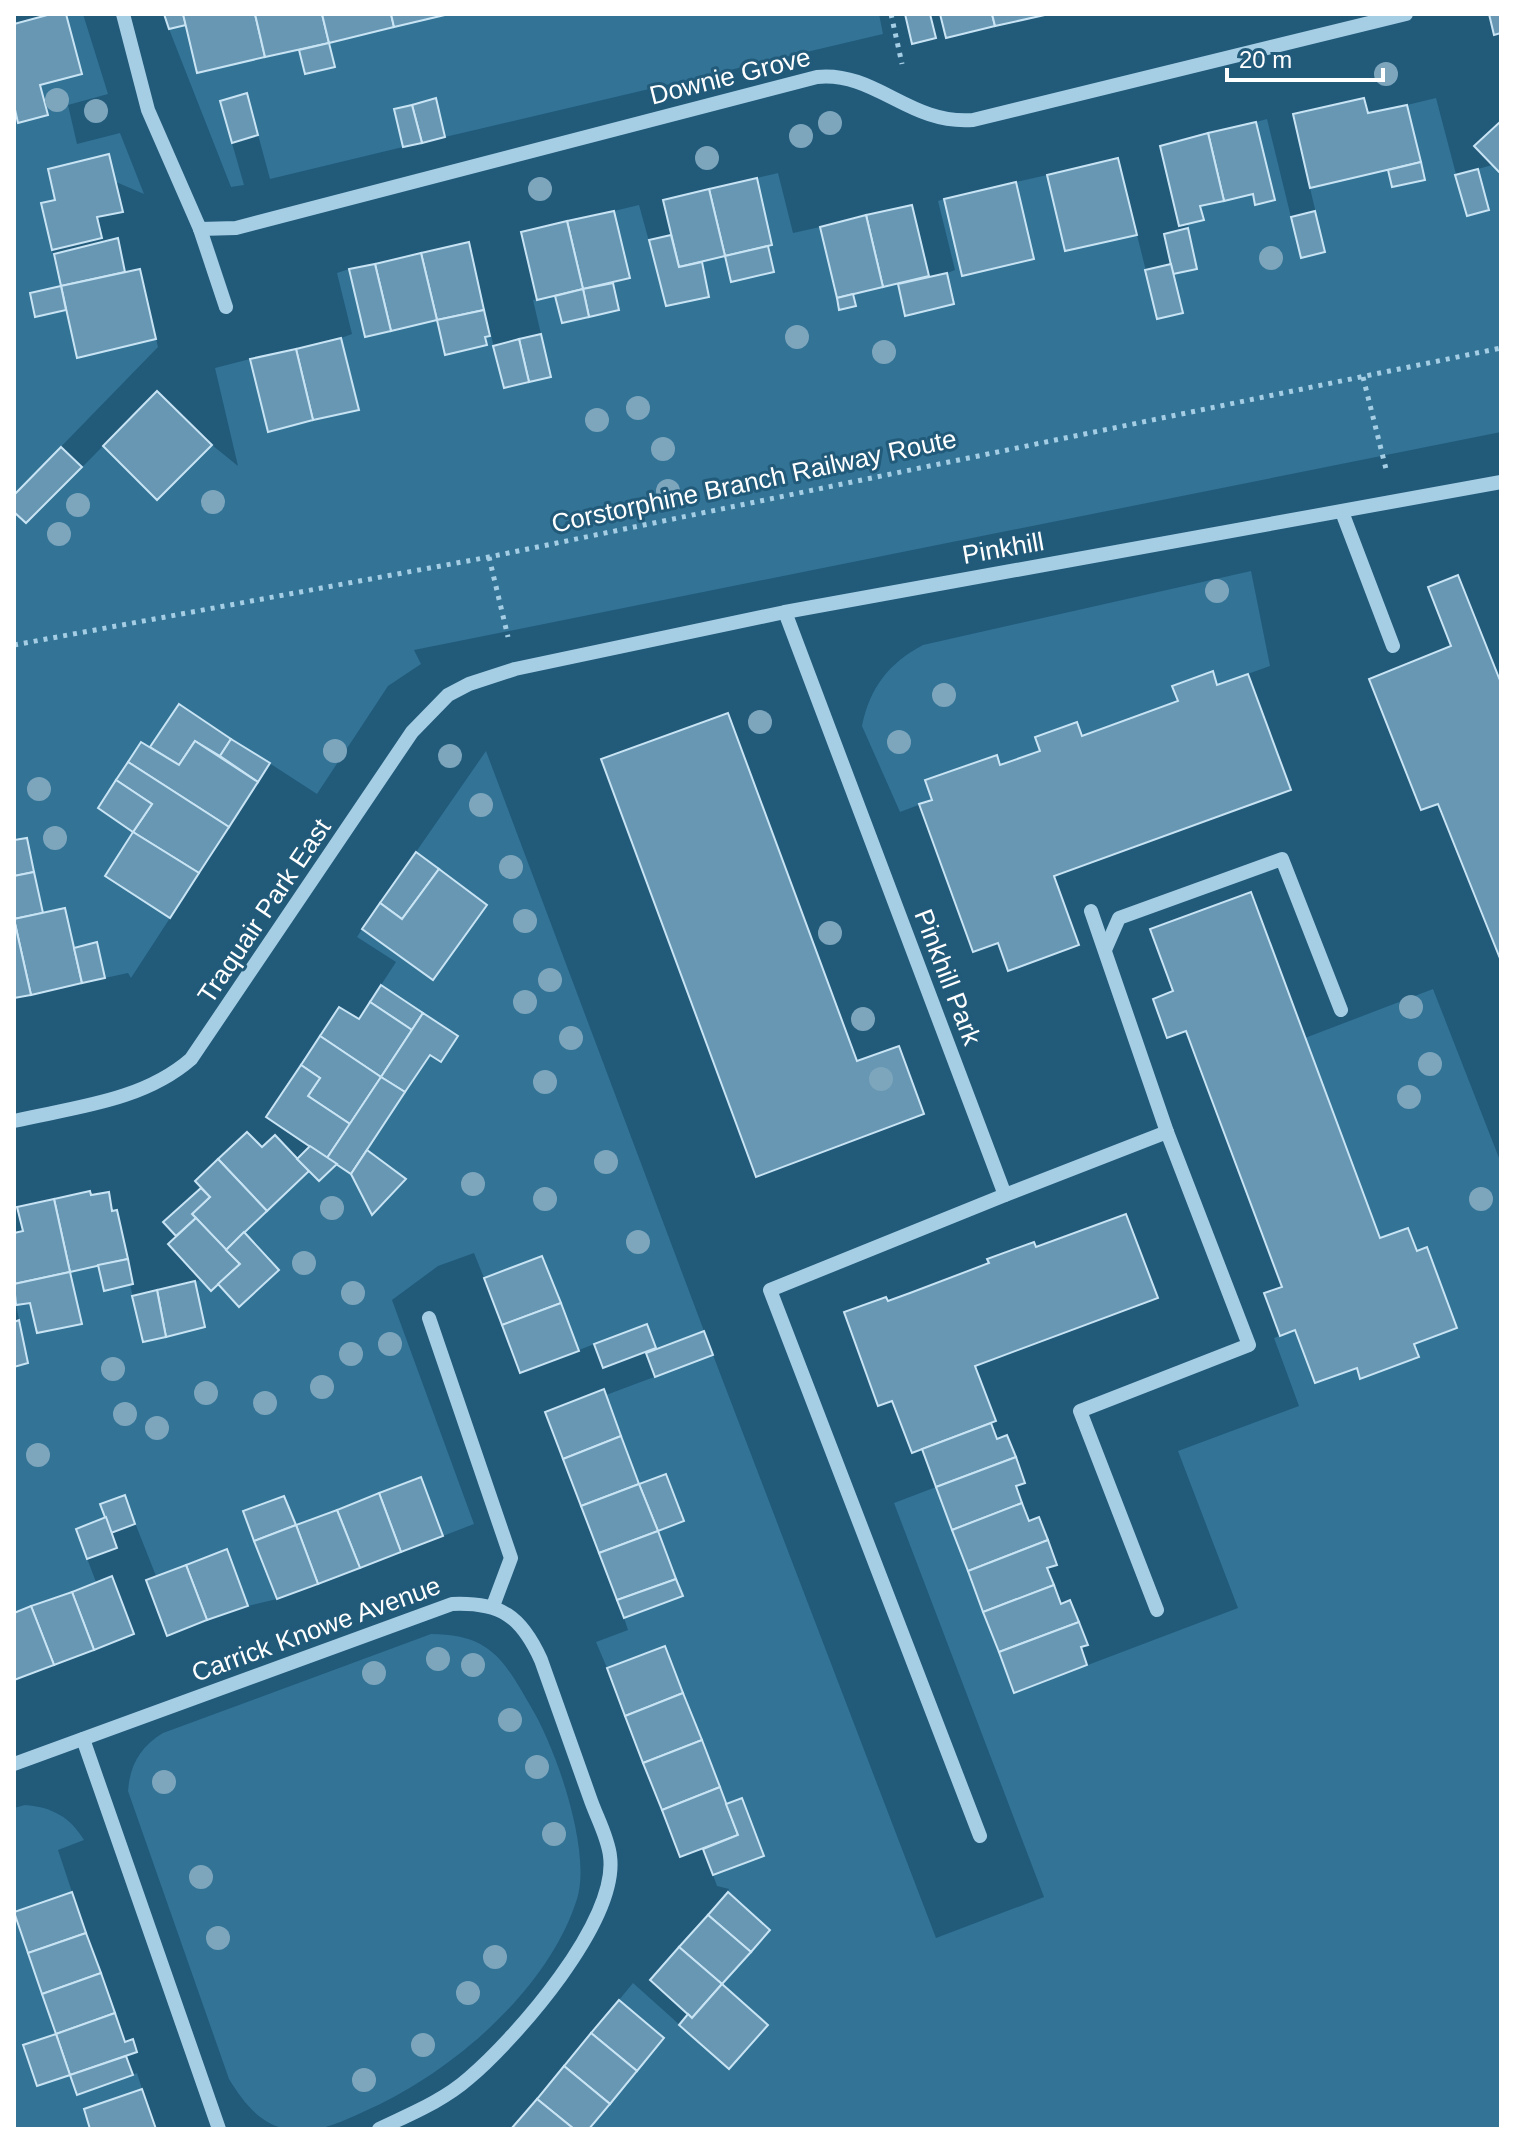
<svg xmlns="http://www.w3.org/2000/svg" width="1515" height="2143" font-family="Arial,sans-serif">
<rect width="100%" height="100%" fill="#225a7a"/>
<g fill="#327396">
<polygon points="66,14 83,14 108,94 68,105 77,144 120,133 144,194 116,182 109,154 48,169 55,200 41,204 61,286 30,293 34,317 66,310 77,357 156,339 158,347 14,495 14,107 19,123 48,114 40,85 81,74"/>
<polygon points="449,14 879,14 883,34 445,137 435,99 394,109 403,147 270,179 247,94 220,101 244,185 231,187 169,29 186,25 197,73 299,50 305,74 335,67 329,43"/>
<polygon points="1436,98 1467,216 1489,210 1478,169 1492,165 1501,174 1501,432 414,650 421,664 388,686 317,794 178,704 150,747 141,742 98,808 133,832 105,876 170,918 131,978 128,973 105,978 97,943 74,948 43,913 27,838 14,840 14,512 27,523 103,446 157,500 212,445 238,466 215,368 250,359 268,432 358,410 341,338 352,334 337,273 349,269 365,336 437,320 445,355 487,346 485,337 491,335 504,388 551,377 533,300 555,296 562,323 619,309 613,283 630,278 614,211 639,205 667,306 709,296 702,262 725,256 731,282 774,272 757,178 778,173 793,233 820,227 839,309 856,306 853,294 898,284 905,316 954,304 947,273 955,270 938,201 944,199 963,276 1034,259 1016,182 1047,175 1065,251 1137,235 1158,319 1182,313 1173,274 1197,268 1187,224 1203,220 1200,206 1253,194 1255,205 1275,199 1256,122 1267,119 1301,258 1325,252 1310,188 1388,170 1393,187 1425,180 1407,105"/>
<path d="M 1251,571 L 1270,666 L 1217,685 L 1212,671 L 1172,686 L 1178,701 L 1082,736 L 1077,723 L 1040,751 L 1000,765 L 996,755 L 926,780 L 932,800 L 900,812 L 862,726 C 870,687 889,663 923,645 Z"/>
<polygon points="486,751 704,1331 656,1348 646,1324 579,1350 542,1256 484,1278 474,1253 438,1266 392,1300 474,1524 443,1536 420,1477 296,1525 284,1496 243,1512 277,1599 248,1606 226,1549 156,1576 124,1495 101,1504 106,1517 76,1529 96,1582 14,1613 14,1367 28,1363 16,1305 30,1303 38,1333 81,1324 70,1272 98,1265 130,1284 143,1342 205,1327 195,1281 201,1280 211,1290 218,1284 239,1307 279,1270 244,1232 309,1171 337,1164 351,1174 372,1214 406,1179 367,1150 430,1055 457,1036 381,985 396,962 357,937 362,929 433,980 487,905 416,852"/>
<polygon points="1433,989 1501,1163 1501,2129 589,2129 664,2038 619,2000 633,1983 729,2069 722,1984 770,1930 728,1892 729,1889 717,1886 713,1875 764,1856 742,1799 726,1804 665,1646 607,1668 596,1642 628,1630 624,1618 682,1596 658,1531 684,1521 667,1474 639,1484 606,1395 713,1355 936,1938 1044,1897 894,1503 936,1487 1014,1693 1238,1608 1178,1451 1299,1406 1274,1338 1295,1330 1316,1383 1357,1368 1360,1378 1419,1356 1414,1344 1417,1251 1408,1228 1380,1238 1305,1038"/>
<path d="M 431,1634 C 490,1634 504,1660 531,1707 C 556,1748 592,1852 577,1899 C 548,1991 449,2075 363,2112 C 337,2124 311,2136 282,2128 C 257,2121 242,2100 229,2079 L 128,1791 C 130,1765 140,1747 163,1733 Z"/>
<path d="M 25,1805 C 52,1807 70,1817 84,1840 L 58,1850 L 72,1892 L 14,1912 L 14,1808 Z"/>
<polygon points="14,1915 56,2034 23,2046 37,2086 70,2075 78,2095 137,2073 142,2089 84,2109 90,2129 14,2129"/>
</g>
<g fill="#6797b3" stroke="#c8e4f4" stroke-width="2">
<polygon points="51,14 66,14 82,74 40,85 48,115 18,123 14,105 14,24"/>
<polygon points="164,14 183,14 186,25 169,29"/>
<polygon points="183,14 255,14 265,57 197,73"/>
<polygon points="255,14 322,14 329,43 265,57"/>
<polygon points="322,14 391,14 394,27 329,43"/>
<polygon points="391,14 449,14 394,27"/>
<polygon points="905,14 930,14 936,38 912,44"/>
<polygon points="940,14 992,14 995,26 946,38"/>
<polygon points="992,14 1045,14 1045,15 995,26"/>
<polygon points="1489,14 1501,14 1501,33 1494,35"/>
<polygon points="329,43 335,67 305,74 299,50"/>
<polygon points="247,93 258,135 232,143 220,101"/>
<polygon points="436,98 445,137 422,143 412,105"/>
<polygon points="1364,98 1368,113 1407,105 1421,162 1310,188 1293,114"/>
<polygon points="412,105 422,143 403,147 394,109"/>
<polygon points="1501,121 1501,174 1474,146"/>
<polygon points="1256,122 1275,200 1255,205 1253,194 1224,201 1208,133"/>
<polygon points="1208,133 1224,201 1200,206 1204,220 1179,226 1160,146"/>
<polygon points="109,154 123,212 97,217 102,238 52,250 41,203 55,200 48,169"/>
<polygon points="1118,158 1137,235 1065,251 1047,175"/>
<polygon points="1421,162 1425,180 1392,187 1388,170"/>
<polygon points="1478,169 1489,210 1467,216 1455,175"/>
<polygon points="757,178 772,245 725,256 709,189"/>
<polygon points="1016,182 1034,259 962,276 944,199"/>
<polygon points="709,189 725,256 679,267 663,200"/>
<polygon points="912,205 929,276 883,287 866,215"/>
<polygon points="614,211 630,278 583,289 567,221"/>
<polygon points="1315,211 1325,252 1301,258 1291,217"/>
<polygon points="866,215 883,287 837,298 820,227"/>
<polygon points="567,221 583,289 537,300 521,232"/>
<polygon points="1188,228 1197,269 1173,274 1164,234"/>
<polygon points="671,235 679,267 702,262 709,297 666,306 649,240"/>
<polygon points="118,238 125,272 61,286 54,254"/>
<polygon points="469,242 484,310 437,320 421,253"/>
<polygon points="768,246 774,272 731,282 725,256"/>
<polygon points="421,253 437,320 391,331 375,264"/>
<polygon points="375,264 391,331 365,337 349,269"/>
<polygon points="1171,264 1183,313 1157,319 1145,270"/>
<polygon points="140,269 156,339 77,358 61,286"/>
<polygon points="947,273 954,304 905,316 898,284"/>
<polygon points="613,283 619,310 589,317 583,289"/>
<polygon points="61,286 66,310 35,317 30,293"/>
<polygon points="583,289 589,317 562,323 555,296"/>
<polygon points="853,294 856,306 839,310 837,298"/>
<polygon points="484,310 490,336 485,337 487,345 445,355 437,320"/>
<polygon points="541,334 551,377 529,382 519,339"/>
<polygon points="341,338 359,410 313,420 296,349"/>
<polygon points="519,339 529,382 504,388 493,346"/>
<polygon points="296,349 313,420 268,432 250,359"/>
<polygon points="157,391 212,445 157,500 103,446"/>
<polygon points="61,447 82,467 26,523 14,512 14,495"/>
<polygon points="1458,575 1501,683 1501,961 1438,804 1421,810 1369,679 1451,646 1428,587"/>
<polygon points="1213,671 1217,685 1248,674 1291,790 1054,876 1079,945 1008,971 998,943 973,952 919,804 932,800 925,780 997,755 1000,765 1040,751 1035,737 1077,722 1082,736 1178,701 1172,686"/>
<polygon points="179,704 231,739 220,756 195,741 179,765 150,747"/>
<polygon points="728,713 857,1061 899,1046 924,1114 756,1177 601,759"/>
<polygon points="231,739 270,763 258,782 220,756"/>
<polygon points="195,741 258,782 229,827 128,762 141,742 179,765"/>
<polygon points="128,762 229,827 199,873 133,832 152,804 116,780"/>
<polygon points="116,780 152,804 133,832 98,808"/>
<polygon points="133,832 199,873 170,918 105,876"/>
<polygon points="27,838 34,872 14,876 14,840"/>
<polygon points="416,852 439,869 402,919 380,903"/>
<polygon points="439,869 487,905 433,980 362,929 380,903 402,919"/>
<polygon points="34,872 43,913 14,919 14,876"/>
<polygon points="1251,892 1380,1238 1408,1228 1417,1251 1427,1247 1457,1328 1414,1344 1419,1357 1360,1379 1357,1368 1315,1383 1295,1330 1280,1336 1264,1293 1282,1287 1196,1058 1186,1031 1167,1038 1153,999 1173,991 1150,929"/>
<polygon points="65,908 82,983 31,995 14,919"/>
<polygon points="14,919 31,995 14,998"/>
<polygon points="97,942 105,978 82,983 74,948"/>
<polygon points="381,985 423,1013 412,1030 370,1002"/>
<polygon points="370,1002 412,1030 381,1077 320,1036 339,1007 359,1019"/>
<polygon points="423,1013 458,1036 441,1062 430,1055 405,1092 381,1077"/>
<polygon points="320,1036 381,1077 350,1124 308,1096 320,1078 301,1065"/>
<polygon points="301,1065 320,1078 308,1096 350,1124 327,1158 266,1117"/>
<polygon points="381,1077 405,1092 351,1174 327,1158"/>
<polygon points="247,1132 262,1147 275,1135 309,1171 267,1211 218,1159"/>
<polygon points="310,1146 337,1164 319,1181 297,1159"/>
<polygon points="367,1150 406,1179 372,1215 351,1174"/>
<polygon points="218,1159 267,1211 226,1250 192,1214 210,1197 195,1181"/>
<polygon points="201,1188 210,1197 192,1214 196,1218 176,1236 163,1222"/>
<polygon points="90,1191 91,1195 109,1192 112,1211 117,1210 128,1259 70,1272 54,1199"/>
<polygon points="54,1199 70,1272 14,1284 14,1233 23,1231 17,1207"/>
<polygon points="1126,1214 1158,1298 975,1366 996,1421 912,1453 892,1401 878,1406 844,1312 886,1297 888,1301 910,1293 989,1263 987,1259 1034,1242 1036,1247"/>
<polygon points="196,1218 240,1264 211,1291 168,1244"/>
<polygon points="244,1232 279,1270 239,1307 218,1284 240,1264 226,1250"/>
<polygon points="542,1256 561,1303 502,1325 484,1278"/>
<polygon points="128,1259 133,1284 104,1291 98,1265"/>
<polygon points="70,1272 82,1324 37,1333 30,1303 16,1305 14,1284"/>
<polygon points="195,1281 205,1327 166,1337 157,1290"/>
<polygon points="157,1290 166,1337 143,1342 132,1296"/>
<polygon points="561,1303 579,1351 520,1373 502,1325"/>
<polygon points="19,1320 28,1363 14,1367 14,1322"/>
<polygon points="647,1324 656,1348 603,1368 594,1344"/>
<polygon points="704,1331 713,1355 655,1377 646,1353"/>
<polygon points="604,1389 621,1436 563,1459 545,1412"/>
<polygon points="991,1423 997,1439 1007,1435 1016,1457 936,1487 922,1449"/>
<polygon points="621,1436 639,1484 581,1506 563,1459"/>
<polygon points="1016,1457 1025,1483 1016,1486 1022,1503 952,1530 936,1487"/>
<polygon points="666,1474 684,1521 658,1531 639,1484"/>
<polygon points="421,1477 443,1536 401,1552 379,1493"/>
<polygon points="639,1484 658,1531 599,1553 581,1506"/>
<polygon points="379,1493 401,1552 360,1568 337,1510"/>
<polygon points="125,1495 135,1524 111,1533 100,1504"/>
<polygon points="284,1496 296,1525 254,1541 243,1511"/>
<polygon points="1022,1503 1029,1521 1039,1517 1048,1540 968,1571 952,1530"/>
<polygon points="337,1510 360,1568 318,1584 296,1525"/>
<polygon points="106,1517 117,1548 87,1559 76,1529"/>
<polygon points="296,1525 318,1584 277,1599 254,1541"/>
<polygon points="658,1531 676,1579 617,1600 599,1553"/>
<polygon points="1048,1540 1057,1565 1047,1568 1054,1585 983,1612 968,1571"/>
<polygon points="227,1549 248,1606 207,1620 186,1565"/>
<polygon points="186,1565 207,1620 167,1636 146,1580"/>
<polygon points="112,1576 134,1634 94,1650 72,1592"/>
<polygon points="676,1579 683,1596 624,1618 617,1600"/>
<polygon points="1054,1585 1061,1604 1070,1600 1079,1622 999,1652 983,1612"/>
<polygon points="72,1592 94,1650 54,1665 31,1606"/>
<polygon points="31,1606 54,1665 14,1680 14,1613"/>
<polygon points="1079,1622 1088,1645 1081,1647 1087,1665 1014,1693 999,1652"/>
<polygon points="665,1646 683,1693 625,1716 607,1668"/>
<polygon points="683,1693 702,1740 643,1763 625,1716"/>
<polygon points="702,1740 720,1787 662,1810 643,1763"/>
<polygon points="720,1787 738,1835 680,1857 662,1810"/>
<polygon points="742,1798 764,1856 713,1875 703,1849 738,1835 726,1804"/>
<polygon points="72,1892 86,1933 28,1953 14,1912"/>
<polygon points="728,1892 770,1930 751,1952 708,1915"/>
<polygon points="708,1915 751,1952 722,1984 679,1947"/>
<polygon points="86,1933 101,1973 42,1994 28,1953"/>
<polygon points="679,1947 722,1984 692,2018 650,1980"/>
<polygon points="101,1973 115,2013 56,2034 42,1994"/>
<polygon points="722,1984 768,2025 729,2069 679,2025 688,2014 692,2018"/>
<polygon points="619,2000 664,2038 637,2071 591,2033"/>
<polygon points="115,2013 125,2042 133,2039 137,2052 70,2075 56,2034"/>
<polygon points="591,2033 637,2071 610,2104 564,2066"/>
<polygon points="56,2034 70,2075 37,2086 23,2045"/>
<polygon points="126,2056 133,2075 77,2095 70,2075"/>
<polygon points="564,2066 610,2104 589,2129 574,2129 537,2099"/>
<polygon points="142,2089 156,2129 90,2129 84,2109"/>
<polygon points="537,2099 574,2129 511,2129"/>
</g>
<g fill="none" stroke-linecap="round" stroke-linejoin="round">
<g stroke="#a5cee5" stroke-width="5" stroke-dasharray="4 6" stroke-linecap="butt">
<polyline points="891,14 902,64"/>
<polyline points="1363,377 1386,469"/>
<polyline points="489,557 508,637"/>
<polyline points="14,645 489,557 1501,348"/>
</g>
<g stroke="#a5cee5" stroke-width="14">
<path d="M 123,14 L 148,110 L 200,229 L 236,228 L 817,77 C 876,71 909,125 973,120 L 1406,14"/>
<polyline points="200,229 226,307"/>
<polyline points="1342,512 1393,646"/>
<polyline points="785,612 1005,1195 1167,1132"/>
<polyline points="1091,911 1167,1132 1249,1345 1080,1411 1157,1610"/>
<polyline points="1105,950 1119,918 1282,859 1341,1010"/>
<path d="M 14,1121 C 75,1107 143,1101 191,1059 L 412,732 L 448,695 L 469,684 L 515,669 L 785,612 L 1501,482"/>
<polyline points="429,1318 511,1558 493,1606"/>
<polyline points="83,1739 219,2129"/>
<path d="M 14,1764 L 452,1604 C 501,1602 521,1616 541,1660 C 557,1706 574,1752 590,1798 C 596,1816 608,1837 610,1856 C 619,1921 516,2038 469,2078 C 443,2101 410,2114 379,2129"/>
<polyline points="980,1836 770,1290 1005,1195"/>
</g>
</g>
<g fill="#7da6bd">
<circle cx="1386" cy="74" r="12"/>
<circle cx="57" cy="100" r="12"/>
<circle cx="96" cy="111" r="12"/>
<circle cx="830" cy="123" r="12"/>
<circle cx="801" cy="136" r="12"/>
<circle cx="707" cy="158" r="12"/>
<circle cx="540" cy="189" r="12"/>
<circle cx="1271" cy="258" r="12"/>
<circle cx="797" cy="337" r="12"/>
<circle cx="884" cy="352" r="12"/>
<circle cx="638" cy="408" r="12"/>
<circle cx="597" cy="420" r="12"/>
<circle cx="663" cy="449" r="12"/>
<circle cx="668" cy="491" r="12"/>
<circle cx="213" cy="502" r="12"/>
<circle cx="78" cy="505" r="12"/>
<circle cx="59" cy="534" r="12"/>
<circle cx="1217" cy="591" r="12"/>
<circle cx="944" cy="695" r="12"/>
<circle cx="760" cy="722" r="12"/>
<circle cx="899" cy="742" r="12"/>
<circle cx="335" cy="751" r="12"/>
<circle cx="450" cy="756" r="12"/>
<circle cx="39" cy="789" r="12"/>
<circle cx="481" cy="805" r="12"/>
<circle cx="55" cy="838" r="12"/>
<circle cx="511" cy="867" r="12"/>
<circle cx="525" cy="921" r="12"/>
<circle cx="830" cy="933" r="12"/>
<circle cx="550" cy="980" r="12"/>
<circle cx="525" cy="1002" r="12"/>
<circle cx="1411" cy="1007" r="12"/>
<circle cx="863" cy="1019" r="12"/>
<circle cx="571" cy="1038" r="12"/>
<circle cx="1430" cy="1064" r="12"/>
<circle cx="881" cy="1079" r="12"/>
<circle cx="545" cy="1082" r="12"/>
<circle cx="1409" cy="1097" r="12"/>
<circle cx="606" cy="1162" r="12"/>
<circle cx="473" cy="1184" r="12"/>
<circle cx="545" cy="1199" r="12"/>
<circle cx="1481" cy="1199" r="12"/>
<circle cx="332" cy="1208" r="12"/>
<circle cx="638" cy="1242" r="12"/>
<circle cx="304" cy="1263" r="12"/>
<circle cx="353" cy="1293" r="12"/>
<circle cx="390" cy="1344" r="12"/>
<circle cx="351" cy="1354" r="12"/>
<circle cx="113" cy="1369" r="12"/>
<circle cx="322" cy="1387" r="12"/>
<circle cx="206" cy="1393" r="12"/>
<circle cx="265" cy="1403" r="12"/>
<circle cx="125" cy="1414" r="12"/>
<circle cx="157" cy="1428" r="12"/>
<circle cx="38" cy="1455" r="12"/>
<circle cx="438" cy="1659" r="12"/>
<circle cx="473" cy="1665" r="12"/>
<circle cx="374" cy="1673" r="12"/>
<circle cx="510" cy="1720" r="12"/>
<circle cx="537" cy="1767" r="12"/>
<circle cx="164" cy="1782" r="12"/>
<circle cx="554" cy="1834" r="12"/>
<circle cx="201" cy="1877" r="12"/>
<circle cx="218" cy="1938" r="12"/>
<circle cx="495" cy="1957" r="12"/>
<circle cx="468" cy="1993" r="12"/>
<circle cx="423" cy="2045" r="12"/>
<circle cx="364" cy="2080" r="12"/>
</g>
<g text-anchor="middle" stroke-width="6" stroke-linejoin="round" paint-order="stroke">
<g font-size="26" fill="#fff" stroke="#225a7a">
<text transform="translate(730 76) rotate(-14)" y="9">Downie Grove</text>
<text transform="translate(754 481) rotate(-12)" y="9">Corstorphine Branch Railway Route</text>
<text transform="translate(1003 548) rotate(-10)" y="9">Pinkhill</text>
<text transform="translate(264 911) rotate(-56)" y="9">Traquair Park East</text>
<text transform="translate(948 977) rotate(69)" y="9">Pinkhill Park</text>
<text transform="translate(316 1629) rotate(-20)" y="9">Carrick Knowe Avenue</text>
</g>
</g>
<rect width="1515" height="2143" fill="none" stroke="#ffffff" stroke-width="32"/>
<path d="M1227 68v12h156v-12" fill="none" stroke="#ffffff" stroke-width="4"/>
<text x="1239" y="68" font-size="24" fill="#ffffff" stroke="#225a7a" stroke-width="6" paint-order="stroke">20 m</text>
</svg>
